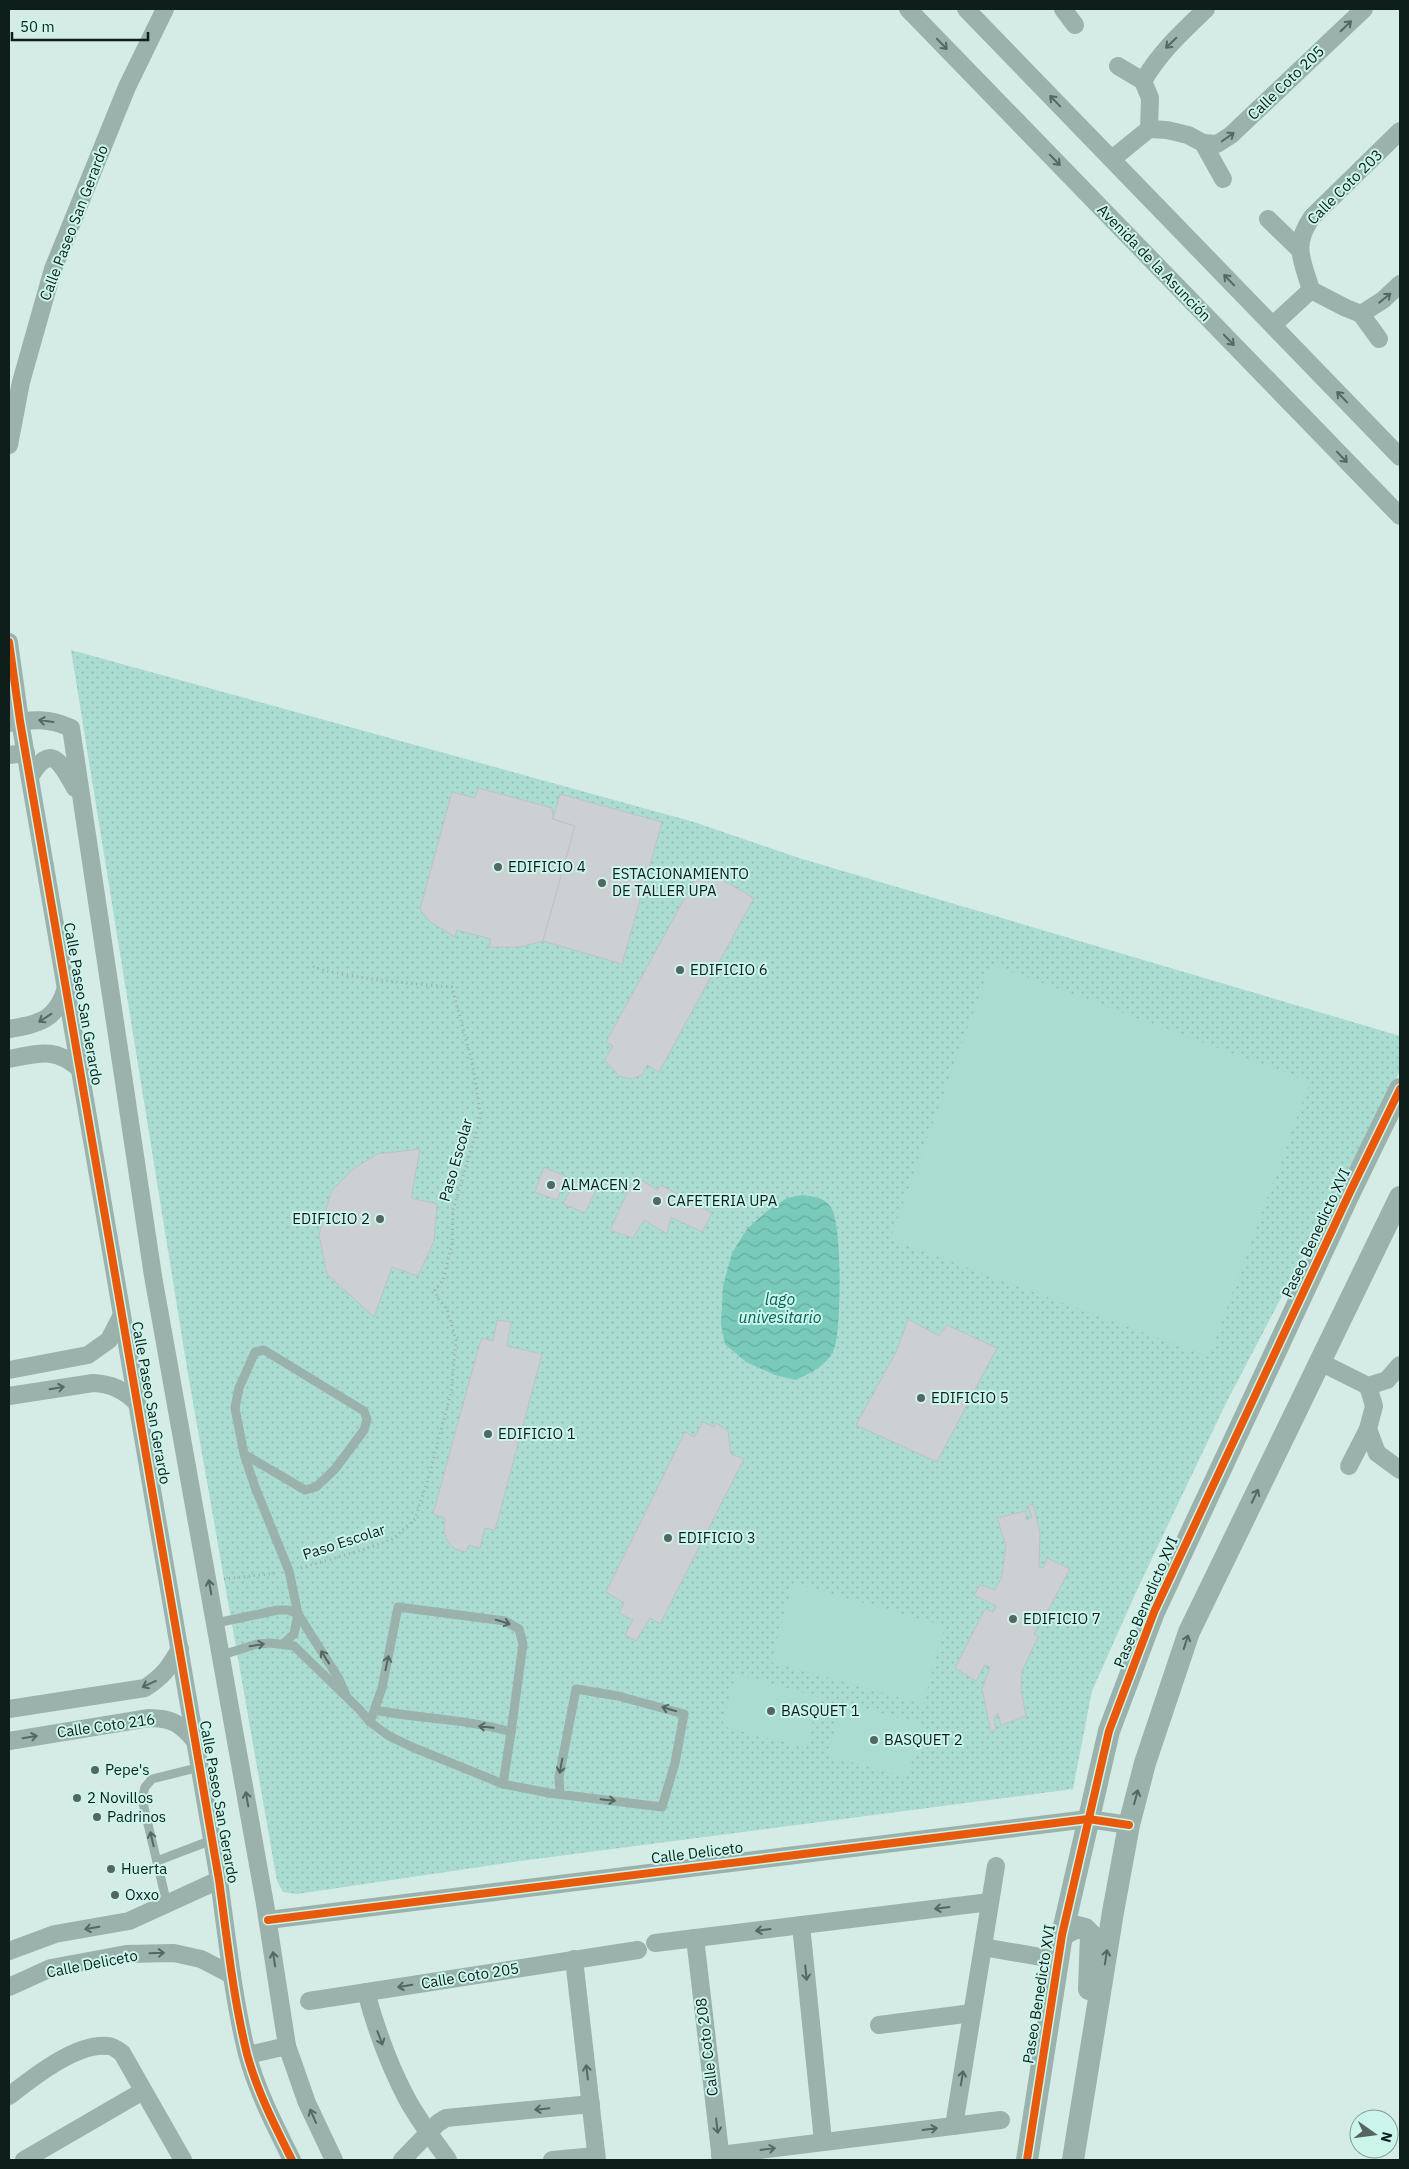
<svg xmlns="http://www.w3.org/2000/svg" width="1409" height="2169" font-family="'IBM Plex Sans',sans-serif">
<defs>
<pattern id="grass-dots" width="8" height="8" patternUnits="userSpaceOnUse" patternTransform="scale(1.25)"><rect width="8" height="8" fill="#aadcd1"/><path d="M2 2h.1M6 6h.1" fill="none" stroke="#91bcb3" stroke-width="1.8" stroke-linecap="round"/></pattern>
<pattern id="water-waves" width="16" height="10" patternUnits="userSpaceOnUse" patternTransform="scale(1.25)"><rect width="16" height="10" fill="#79cabb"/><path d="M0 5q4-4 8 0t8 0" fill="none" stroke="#67ada0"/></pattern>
</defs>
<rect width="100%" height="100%" fill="#d5ebe6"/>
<polygon fill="url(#grass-dots)" points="71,650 694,822 799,858 1400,1036 1400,1071 1226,1403 1137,1590 1092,1691 1073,1789 520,1861 297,1894 283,1892 277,1881 187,1368"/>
<g fill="#aadcd1">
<polygon points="991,964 1310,1082 1209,1357 890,1239"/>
<polygon points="793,1583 945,1626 923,1704 771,1662"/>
<polygon points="736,1674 819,1697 806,1748 722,1726"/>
<polygon points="842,1702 921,1724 907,1777 828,1756"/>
</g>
<path fill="url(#water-waves)" d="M 803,1195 C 814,1197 823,1197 830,1206 C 843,1221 841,1325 835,1346 C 830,1364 812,1372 796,1380 L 775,1375 L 746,1362 L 725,1344 L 721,1324 L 723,1286 L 732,1253 L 747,1229 L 767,1211 L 787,1198 Z"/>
<g fill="#cdd0d2" stroke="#bfc2c4">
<polygon points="478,788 552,808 553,819 575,826 543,941 520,947 489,947 491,939 457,930 455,937 429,921 420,909 452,792 475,798"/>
<polygon points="560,794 662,822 622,964 543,941 575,826 553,819"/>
<polygon points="701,868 754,898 659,1072 647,1065 642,1075 631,1079 619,1076 605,1060 613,1046 606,1042"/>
<polygon points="420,1149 411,1198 437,1204 434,1241 418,1276 392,1267 374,1317 327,1274 319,1235 331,1192 352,1170 377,1154"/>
<polygon points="544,1167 567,1177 557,1200 535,1192"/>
<polygon points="635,1176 657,1190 661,1185 712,1213 702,1232 671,1217 667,1234 644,1220 633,1238 610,1230"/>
<polygon points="575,1181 596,1190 585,1213 563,1204"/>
<polygon points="908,1319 939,1336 947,1325 997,1348 937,1462 856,1425 897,1350"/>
<polygon points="497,1320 511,1322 507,1346 542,1354 495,1530 485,1528 480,1548 469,1545 465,1552 455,1549 448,1542 444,1531 445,1518 433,1514 477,1353 482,1338 493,1341"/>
<polygon points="703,1422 714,1427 716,1423 728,1431 731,1454 744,1459 660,1624 650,1618 636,1641 625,1635 633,1620 619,1613 624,1603 606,1592 685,1432 694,1437"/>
<polygon points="1033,1504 1040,1533 1039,1567 1043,1568 1047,1558 1070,1569 1045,1616 1047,1618 1045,1623 1041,1620 1034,1634 1038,1637 1022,1671 1021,1689 1026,1716 1001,1725 998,1713 994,1718 996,1729 991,1732 982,1689 990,1667 985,1665 976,1681 955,1668 985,1609 993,1612 996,1606 974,1595 980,1585 995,1590 1002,1576 1006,1545 997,1518 1026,1511 1026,1520 1032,1517 1028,1506"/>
</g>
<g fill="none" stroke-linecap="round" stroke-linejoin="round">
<g stroke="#9bafaa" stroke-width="3" stroke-dasharray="1 4" stroke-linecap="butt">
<path d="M 301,1568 L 365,1549 L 393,1539 L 415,1519 L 429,1476 L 451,1393 L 456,1340 L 447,1309 L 438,1299 L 435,1290 L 443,1280 L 452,1245 L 453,1210 L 481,1116 L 472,1062 L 452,987 C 415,984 379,981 342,974 C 329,971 326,972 312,966"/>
<polyline points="224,1579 277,1573"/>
</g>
<g stroke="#9ab1ac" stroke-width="9">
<polyline points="244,1454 305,1490 316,1487 335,1469 347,1453 364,1430 367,1419 364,1411 264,1350 255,1352 239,1388 235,1408 244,1454 255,1487 289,1571 298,1614 339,1679 346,1695"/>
<polyline points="216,1623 278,1610 288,1610 298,1614"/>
<polyline points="283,1644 294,1634 298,1614"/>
<polyline points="222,1655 257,1644 271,1643 294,1646 359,1709 370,1722 389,1736 412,1747 503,1784 549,1793 662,1807 675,1763 684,1714 618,1696 576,1689 559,1777 560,1794"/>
<path d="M 370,1722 L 382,1688 L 398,1607 L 505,1621 L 519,1629 L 523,1644 L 511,1732 C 469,1719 419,1719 375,1710"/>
<polyline points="503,1784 511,1732"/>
<polyline points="157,1861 212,1840"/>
<polyline points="167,1904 142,1799 145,1787 152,1779 200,1767"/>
</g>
<g stroke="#9ab1ac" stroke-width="18">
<polyline points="908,9 1400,516"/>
<polyline points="966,9 1400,457"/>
<polyline points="1063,9 1075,25"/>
<polyline points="1118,66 1143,81"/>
<polyline points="1149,129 1167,130 1188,135 1203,143 1217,144 1231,135 1364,9"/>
<path d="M 1400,131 L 1312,217 C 1292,246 1302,259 1311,290 L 1346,308 L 1361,314 L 1383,300 L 1400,284"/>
<polyline points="1203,143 1223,179"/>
<path d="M 1112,159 L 1149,129 L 1150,98 L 1143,81 C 1161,51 1181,33 1206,9"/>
<polyline points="1268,219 1299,249"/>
<polyline points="1361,314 1379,339"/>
<polyline points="1273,325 1311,290"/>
<polyline points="9,445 21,382 53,269 127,87 165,9"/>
<path d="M 9,642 L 20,721 L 219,1880 C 227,1938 233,1997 247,2054 C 257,2091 275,2126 292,2160"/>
<path d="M 10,723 C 32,719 49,718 71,728 L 153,1276 L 265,1904 L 287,2046 L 307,2103 L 334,2160"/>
<polyline points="9,755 26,753"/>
<path d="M 30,777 C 51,741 61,763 75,788"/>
<path d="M 9,1029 C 39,1024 57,1020 66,988"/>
<path d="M 9,1059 C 40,1053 55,1047 80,1069"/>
<polyline points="1320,1362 1368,1386 1387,1380 1400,1365"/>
<polyline points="9,1370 88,1355 109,1340 122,1315"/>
<polyline points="1368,1386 1374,1406 1368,1429 1377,1453 1400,1470"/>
<path d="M 9,1396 L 93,1383 C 112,1384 124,1390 137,1403"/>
<polyline points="1349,1466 1368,1429"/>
<path d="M 9,1709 L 145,1688 C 164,1676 169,1667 180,1649"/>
<path d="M 9,1741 L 149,1718 C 172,1718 181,1724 195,1741"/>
<polyline points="268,1920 1088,1819 1129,1825"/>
<polyline points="801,1925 823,2141"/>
<polyline points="695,1938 721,2160"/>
<polyline points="655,1943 990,1902"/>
<polyline points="983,1947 1058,1960"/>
<polyline points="9,1951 55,1934 129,1921 219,1880"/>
<polyline points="574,1959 597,2160"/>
<polyline points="9,1987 51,1968 126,1954 174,1953 201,1959 232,1975"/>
<path d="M 366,1992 C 376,2029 389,2065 407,2099 C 419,2121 434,2140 448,2160"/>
<polyline points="309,2001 638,1950"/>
<polyline points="879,2025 972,2013"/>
<polyline points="248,2055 287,2046"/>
<path d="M 9,2096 C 32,2078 77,2042 108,2046 C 112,2046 118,2050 122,2053 L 183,2160"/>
<polyline points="954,2126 996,1866"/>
<polyline points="720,2155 1001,2120"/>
<polyline points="24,2160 143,2091"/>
<polyline points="402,2160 438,2123 446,2118 591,2104"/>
<polyline points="552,2160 596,2156"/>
</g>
<g stroke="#9ab1ac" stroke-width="22">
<polyline points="1062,1935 1077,1927 1085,1929 1091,1935 1089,1989"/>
<polyline points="1027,2160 1062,1935 1109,1731 1154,1612 1350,1192 1400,1089"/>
<polyline points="1073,2160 1113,1912 1129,1825 1145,1763 1189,1632 1400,1197"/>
</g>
<g stroke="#cbf5eb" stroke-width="11">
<g id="cycleway">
<path d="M 9,642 L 20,721 L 219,1880 C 227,1938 233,1997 247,2054 C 257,2091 275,2126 292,2160"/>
<polyline points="268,1920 1088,1819 1129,1825"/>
<polyline points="1027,2160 1062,1935 1109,1731 1154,1612 1350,1192 1400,1089"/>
</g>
</g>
<use href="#cycleway" stroke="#e8590c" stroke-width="8"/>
</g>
<defs><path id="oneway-shaft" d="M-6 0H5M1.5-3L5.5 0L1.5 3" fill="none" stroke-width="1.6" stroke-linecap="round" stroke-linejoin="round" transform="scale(1.25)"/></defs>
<g stroke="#546863">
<use href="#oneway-shaft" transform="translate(1346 26) rotate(-44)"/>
<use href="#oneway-shaft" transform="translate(1171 43) rotate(136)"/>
<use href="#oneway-shaft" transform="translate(942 44) rotate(46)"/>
<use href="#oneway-shaft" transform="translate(1055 101) rotate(-134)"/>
<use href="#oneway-shaft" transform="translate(1228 137) rotate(-35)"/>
<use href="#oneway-shaft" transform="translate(1055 160) rotate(46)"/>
<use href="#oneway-shaft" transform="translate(1229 280) rotate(-134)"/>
<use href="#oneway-shaft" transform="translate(1385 298) rotate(-39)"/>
<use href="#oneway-shaft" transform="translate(1229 340) rotate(46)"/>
<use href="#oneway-shaft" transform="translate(1342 397) rotate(-134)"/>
<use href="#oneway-shaft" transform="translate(1342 457) rotate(46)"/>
<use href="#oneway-shaft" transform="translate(46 721) rotate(-172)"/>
<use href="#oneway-shaft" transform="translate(45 1018) rotate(147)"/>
<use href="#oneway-shaft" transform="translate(57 1388) rotate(-9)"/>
<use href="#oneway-shaft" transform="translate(1255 1496) rotate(-64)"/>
<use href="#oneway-shaft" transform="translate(210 1587) rotate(-100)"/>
<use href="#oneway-shaft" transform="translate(503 1622) rotate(17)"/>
<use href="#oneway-shaft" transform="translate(1186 1642) rotate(-72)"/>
<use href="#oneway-shaft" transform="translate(257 1645) rotate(-10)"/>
<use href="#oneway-shaft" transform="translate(325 1657) rotate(-122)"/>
<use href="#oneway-shaft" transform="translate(387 1663) rotate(-78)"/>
<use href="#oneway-shaft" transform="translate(149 1684) rotate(155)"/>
<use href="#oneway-shaft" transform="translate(669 1709) rotate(-163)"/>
<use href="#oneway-shaft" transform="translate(486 1727) rotate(-174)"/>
<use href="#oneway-shaft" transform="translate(30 1737) rotate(-9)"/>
<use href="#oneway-shaft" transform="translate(561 1766) rotate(100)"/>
<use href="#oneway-shaft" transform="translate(1136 1797) rotate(-75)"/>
<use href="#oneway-shaft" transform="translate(247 1799) rotate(-100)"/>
<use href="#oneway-shaft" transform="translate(608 1800) rotate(6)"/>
<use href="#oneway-shaft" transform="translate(152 1839) rotate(-103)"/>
<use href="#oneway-shaft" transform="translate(942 1908) rotate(173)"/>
<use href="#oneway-shaft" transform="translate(92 1928) rotate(170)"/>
<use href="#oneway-shaft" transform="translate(763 1930) rotate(173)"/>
<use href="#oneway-shaft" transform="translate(157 1953) rotate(-2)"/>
<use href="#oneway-shaft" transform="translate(1106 1957) rotate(-81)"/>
<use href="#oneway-shaft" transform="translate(274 1959) rotate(-99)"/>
<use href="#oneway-shaft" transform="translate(806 1973) rotate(84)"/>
<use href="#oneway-shaft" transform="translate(405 1986) rotate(171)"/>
<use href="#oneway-shaft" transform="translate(380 2038) rotate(69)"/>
<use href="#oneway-shaft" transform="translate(587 2072) rotate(-97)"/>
<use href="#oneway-shaft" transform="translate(962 2078) rotate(-81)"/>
<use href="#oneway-shaft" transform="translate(542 2109) rotate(174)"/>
<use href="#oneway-shaft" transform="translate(313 2116) rotate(-114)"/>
<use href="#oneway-shaft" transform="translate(717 2126) rotate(83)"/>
<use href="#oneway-shaft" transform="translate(930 2129) rotate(-7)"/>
<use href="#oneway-shaft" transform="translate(768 2149) rotate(-8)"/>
</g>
<g fill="#546661" stroke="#cbf5eb" stroke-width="2">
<circle cx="498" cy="867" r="5"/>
<circle cx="602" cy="883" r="5"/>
<circle cx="680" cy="970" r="5"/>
<circle cx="551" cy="1185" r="5"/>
<circle cx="657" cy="1201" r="5"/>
<circle cx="380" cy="1219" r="5"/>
<circle cx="921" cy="1398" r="5"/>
<circle cx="488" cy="1434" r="5"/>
<circle cx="668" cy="1538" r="5"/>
<circle cx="1013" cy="1619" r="5"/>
<circle cx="771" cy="1711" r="5"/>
<circle cx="874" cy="1740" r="5"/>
<circle cx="95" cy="1770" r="5"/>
<circle cx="77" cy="1798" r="5"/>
<circle cx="97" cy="1817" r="5"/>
<circle cx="111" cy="1869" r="5"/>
<circle cx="115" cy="1895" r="5"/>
</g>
<g text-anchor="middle" stroke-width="4" stroke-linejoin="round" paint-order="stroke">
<g font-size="15" fill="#0e1e1a" stroke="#cbf5eb">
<text transform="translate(1286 83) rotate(-44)" y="5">Calle Coto 205</text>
<text transform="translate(1345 187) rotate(-45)" y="5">Calle Coto 203</text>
<text transform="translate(74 223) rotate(-69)" y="5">Calle Paseo San Gerardo</text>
<text transform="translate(1154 263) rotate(46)" y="5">Avenida de la Asunción</text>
<text transform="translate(83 1004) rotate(80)" y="5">Calle Paseo San Gerardo</text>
<text transform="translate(456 1160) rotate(-74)" y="5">Paso Escolar</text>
<text transform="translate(1316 1233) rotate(-65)" y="5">Paseo Benedicto XVI</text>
<text transform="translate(151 1403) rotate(80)" y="5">Calle Paseo San Gerardo</text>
<text transform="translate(344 1542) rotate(-18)" y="5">Paso Escolar</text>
<text transform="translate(1146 1602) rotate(-67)" y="5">Paseo Benedicto XVI</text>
<text transform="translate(106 1726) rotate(-8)" y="5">Calle Coto 216</text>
<text transform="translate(219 1802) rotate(80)" y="5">Calle Paseo San Gerardo</text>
<text transform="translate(697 1853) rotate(-7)" y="5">Calle Deliceto</text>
<text transform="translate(92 1964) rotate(-11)" y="5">Calle Deliceto</text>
<text transform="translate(470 1976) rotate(-9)" y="5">Calle Coto 205</text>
<text transform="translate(1039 1994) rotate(-81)" y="5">Paseo Benedicto XVI</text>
<text transform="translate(707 2047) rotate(-97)" y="5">Calle Coto 208</text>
</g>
<g font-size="15" fill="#0e1e1a" stroke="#cbf5eb" text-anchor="start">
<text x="508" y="872">EDIFICIO 4</text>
<text x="612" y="879">ESTACIONAMIENTO<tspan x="612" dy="17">DE TALLER UPA</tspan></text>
<text x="690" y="975">EDIFICIO 6</text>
<text x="561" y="1190">ALMACEN 2</text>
<text x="667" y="1206">CAFETERIA UPA</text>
<text x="370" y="1224" text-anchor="end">EDIFICIO 2</text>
<text x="931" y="1403">EDIFICIO 5</text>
<text x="498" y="1439">EDIFICIO 1</text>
<text x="678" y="1543">EDIFICIO 3</text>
<text x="1023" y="1624">EDIFICIO 7</text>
<text x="781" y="1716">BASQUET 1</text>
<text x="884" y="1745">BASQUET 2</text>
<text x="105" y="1775">Pepe's</text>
<text x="87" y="1803">2 Novillos</text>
<text x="107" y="1822">Padrinos</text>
<text x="121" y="1874">Huerta</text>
<text x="125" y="1900">Oxxo</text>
</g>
<g font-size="16" font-style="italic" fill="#036154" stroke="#cbf5eb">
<text x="780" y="1305">lago<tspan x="780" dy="18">univesitario</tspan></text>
</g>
</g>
<rect width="1409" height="2169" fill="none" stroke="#0e1e1a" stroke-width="20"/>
<g transform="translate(1374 2134) rotate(104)"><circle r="24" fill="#cbf5eb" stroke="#7f9f97"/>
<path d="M0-4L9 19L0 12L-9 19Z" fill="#546661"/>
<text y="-8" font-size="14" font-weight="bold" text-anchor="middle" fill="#0e1e1a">N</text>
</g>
<path d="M12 32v8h136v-8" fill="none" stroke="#0e1e1a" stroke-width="2.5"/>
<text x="20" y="32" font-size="15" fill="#0e1e1a" stroke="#cbf5eb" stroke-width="4" paint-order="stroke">50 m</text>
</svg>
